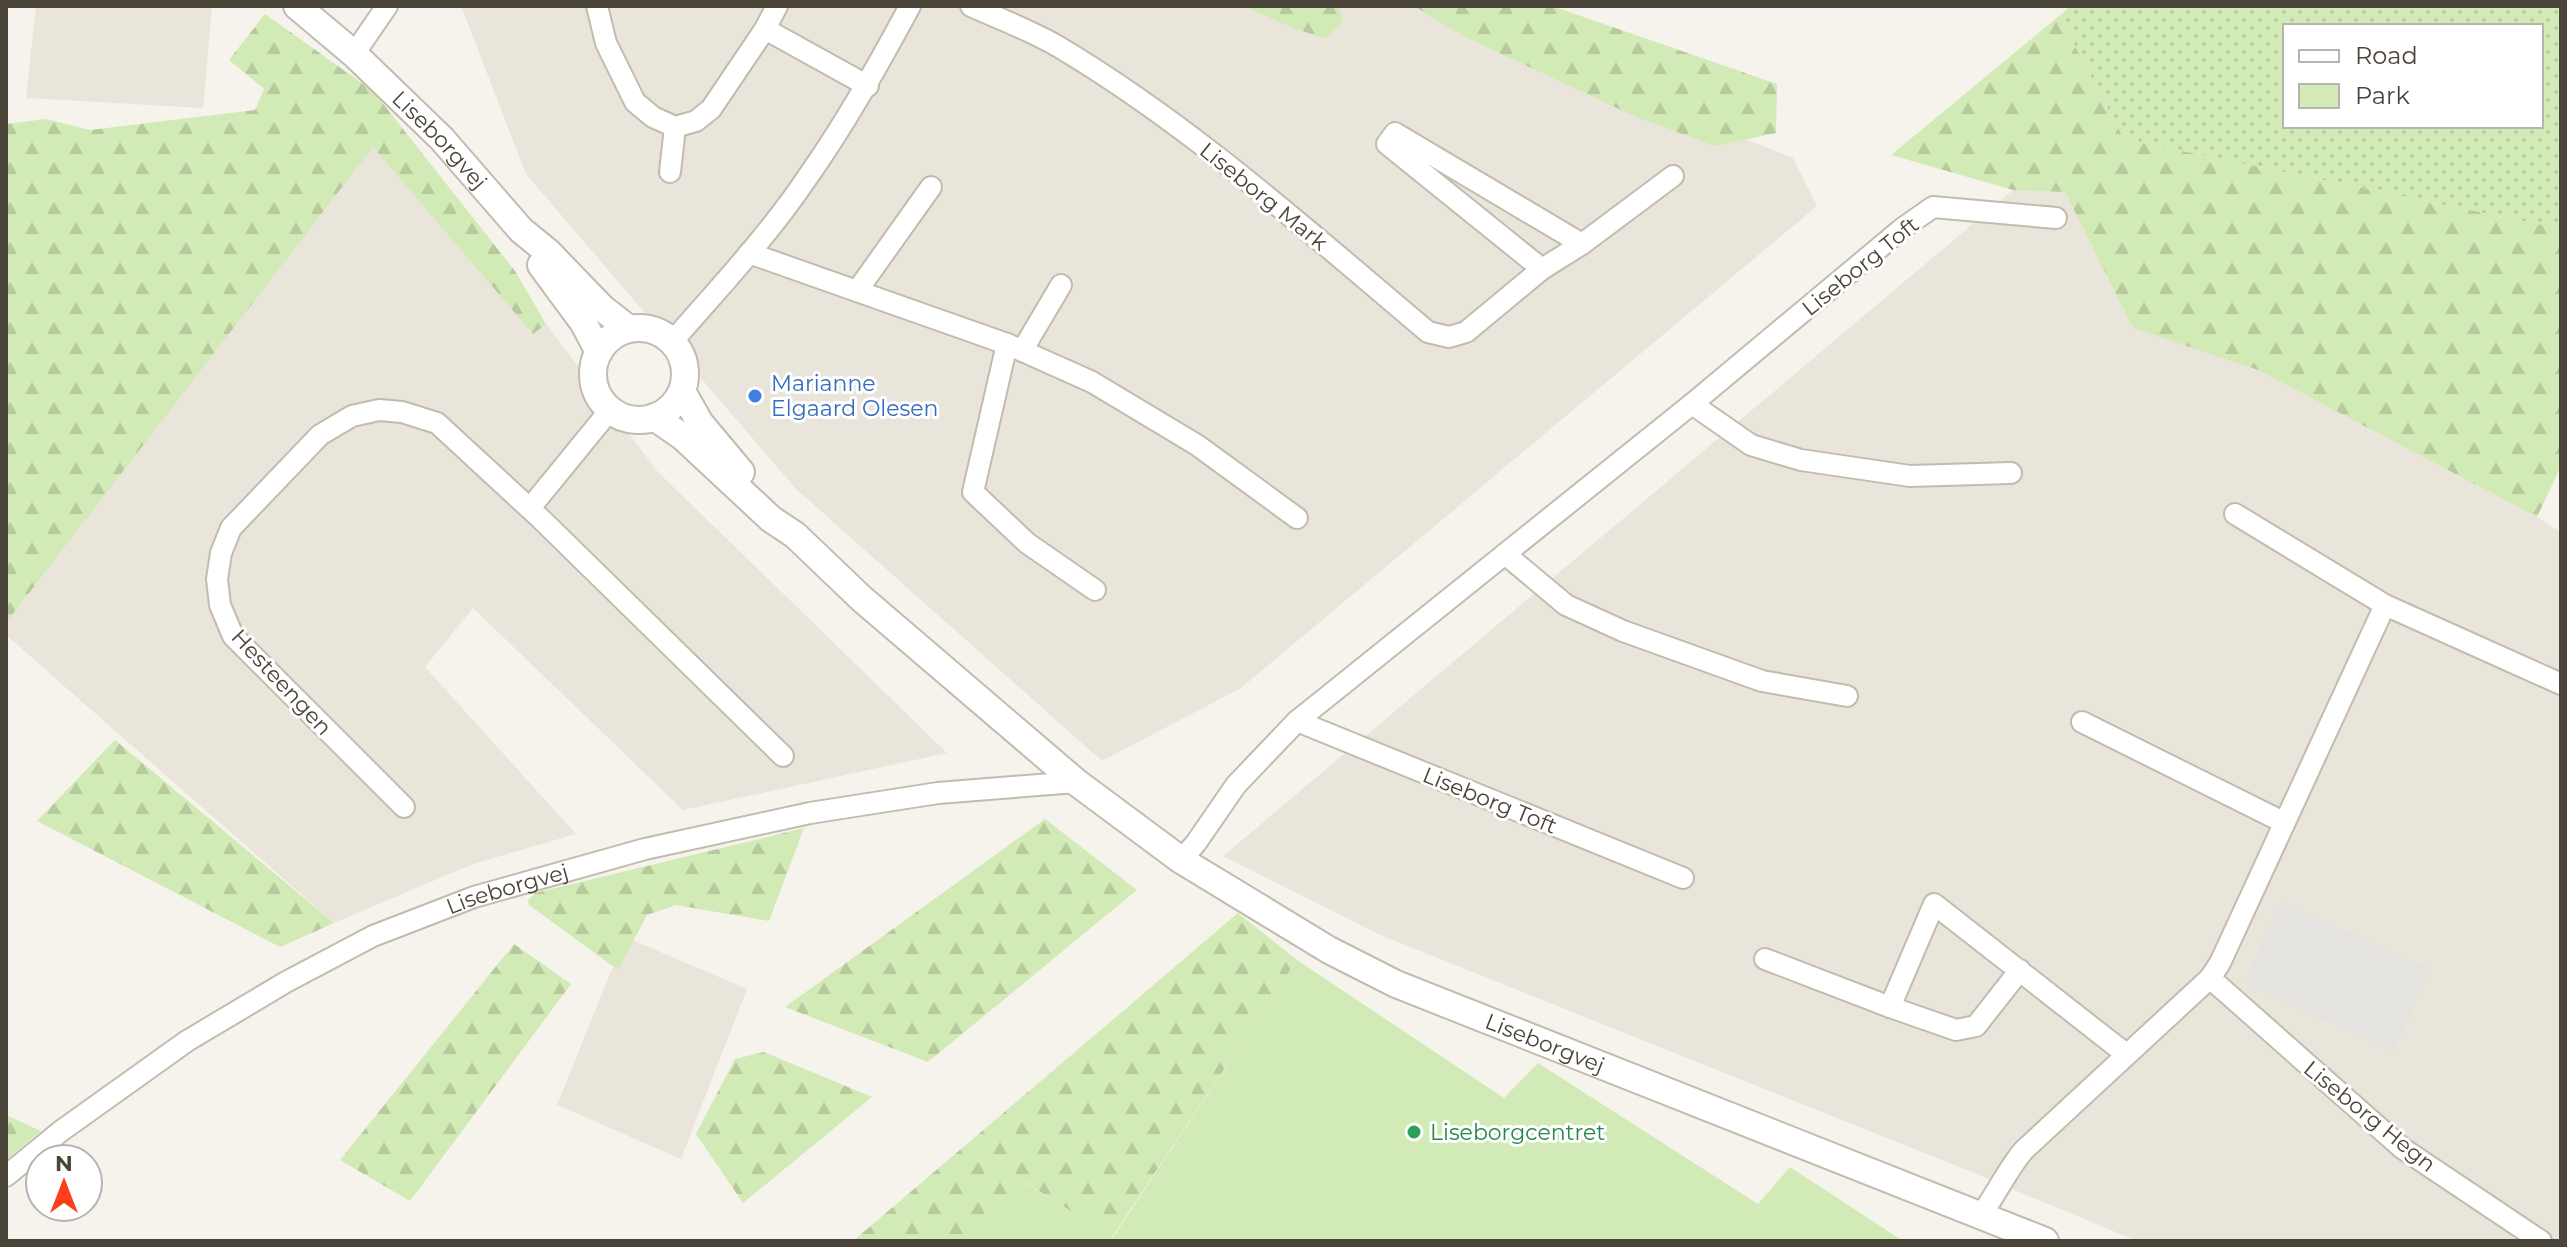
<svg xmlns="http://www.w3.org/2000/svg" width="2567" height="1247" font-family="Montserrat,sans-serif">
<defs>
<pattern id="grass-dots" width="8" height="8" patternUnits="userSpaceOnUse" patternTransform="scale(2)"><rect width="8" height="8" fill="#d2eab5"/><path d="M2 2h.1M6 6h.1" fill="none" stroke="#b6ca9c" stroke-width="1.8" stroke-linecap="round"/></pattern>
<pattern id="forest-firs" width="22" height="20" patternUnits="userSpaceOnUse" patternTransform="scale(2)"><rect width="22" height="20" fill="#d2eab5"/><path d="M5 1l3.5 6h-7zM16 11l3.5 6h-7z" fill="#b6ca9c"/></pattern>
</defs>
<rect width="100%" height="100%" fill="#f6f3ec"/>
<g fill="#eae5da">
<polygon points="36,6 212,6 203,108 26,98"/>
<polygon points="461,6 1498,6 1489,36 1793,158 1817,206 1241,688 1102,761 796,489 526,174"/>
<polygon points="373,146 533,333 546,324 658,472 947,753 683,810 473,608 425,667 576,834 473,864 334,923 6,635 6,623"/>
<polygon points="2013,190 2065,192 2133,328 2258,370 2537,517 2561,532 2561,1241 2137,1241 1969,1171 1378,934 1223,856"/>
<polygon points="625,937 747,989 681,1159 557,1105"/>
</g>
<path fill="url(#grass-dots)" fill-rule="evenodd" d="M 2071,6 L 2561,6 L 2561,229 L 2124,139 L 2059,16 ZM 2285,26 L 2541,26 L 2541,126 L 2285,126 Z"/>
<g fill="url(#forest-firs)">
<polygon points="1243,6 1338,6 1343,20 1327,39 1296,29"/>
<polygon points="1414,6 1552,6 1777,84 1776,133 1715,146 1634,116 1463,36"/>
<polygon points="265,14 373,91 515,271 546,324 533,334 373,147 6,623 6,124 46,119 90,130 255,110 264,89 229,60"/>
<polygon points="2059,16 2124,139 2561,229 2561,466 2537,517 2258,370 2133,328 2065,192 2013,190 1891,155"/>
<polygon points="115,740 334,923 280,947 37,821"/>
<polygon points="1045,819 1137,890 928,1062 785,1007"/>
<polygon points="804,828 769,921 676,905 647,915 618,970 529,905 528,900 535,893"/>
<polygon points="1238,913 1297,960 1112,1237 1020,1179 978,1241 853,1241"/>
<polygon points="514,944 571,984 410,1201 340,1160"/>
<polygon points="764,1052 872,1097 743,1203 696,1134 735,1059"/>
<polygon points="6,1115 41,1131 6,1160"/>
</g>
<polygon fill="#d2eab5" points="1297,960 1504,1098 1538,1063 1758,1204 1790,1167 1903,1241 978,1241 1019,1179 1113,1237"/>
<polygon fill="#e5e3e0" points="2280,902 2431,969 2394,1051 2244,984"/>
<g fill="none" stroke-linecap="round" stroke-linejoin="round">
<g stroke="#c2bbae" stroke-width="24">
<g id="minor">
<polyline points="597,6 606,43 635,102 653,117 675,127 696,121 711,109 765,29 777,6"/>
<path d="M 971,6 C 1000,19 1032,31 1059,47 C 1193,127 1309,232 1428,332 L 1449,337 L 1466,332 L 1542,269 L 1582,244 L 1673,176"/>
<polyline points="765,29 868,86"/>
<polyline points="354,54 387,6"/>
<polyline points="670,172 675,127"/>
<polyline points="749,253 1007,344 1092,382 1197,445 1297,518"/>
<polyline points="1542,269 1387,144 1395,133 1582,244"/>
<polyline points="857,291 931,187"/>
<path d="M 672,342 C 719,288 769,235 809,175 C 847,121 879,64 910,6"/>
<polyline points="1007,344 973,492 1027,543 1095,590"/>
<polyline points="1022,351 1061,285"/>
<polyline points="1692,404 1751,445 1801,460 1910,476 2011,473"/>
<polyline points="530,508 610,410"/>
<polyline points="2235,514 2385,605 2561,684"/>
<polyline points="1505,554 1692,404 1903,228 1933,207 2056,218"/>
<polyline points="1297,721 1505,554 1566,605 1623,631 1762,681 1847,696"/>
<polyline points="2082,722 2283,822"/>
<polyline points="404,807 233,636 220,605 217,579 221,553 231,528 320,435 352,416 379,410 402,412 437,423 541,519 783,756"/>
<polyline points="1181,860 1196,843 1236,785 1297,721 1683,878"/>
<polyline points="1765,959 1890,1007"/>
<polyline points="2020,970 1976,1026 1956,1030 1890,1007 1934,904 2126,1054"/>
<polyline points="2210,978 2402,1148 2541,1241"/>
<path id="s1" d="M 6,1176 L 61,1131 L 187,1041 L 286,982 L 373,936 L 474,897 L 645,849 L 810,813 L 938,793 L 1076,782"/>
<path d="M 1981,1215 C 1997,1193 2007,1170 2024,1150 L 2210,978 L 2220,963 L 2385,605"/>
</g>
</g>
<g stroke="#c2bbae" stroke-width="30">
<g id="tertiary">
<path id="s2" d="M 297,6 L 354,54 L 442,139 L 521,230 L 548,252 L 602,308 L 629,329"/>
<polyline points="541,265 583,322 599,352"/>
<circle cx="639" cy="374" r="46"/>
<polyline points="682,391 700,423 741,472"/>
<path id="s3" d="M 654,417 L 683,437 L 771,519 L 795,535 L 862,599 L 1076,782 L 1181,860 L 1329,950 L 1396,984 L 2045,1241"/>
</g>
</g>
<use href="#minor" stroke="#fff" stroke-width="20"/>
<use href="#tertiary" stroke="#fff" stroke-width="26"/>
</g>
<circle fill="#3f7fe0" stroke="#fff" stroke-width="3" cx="755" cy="396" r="8"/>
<circle fill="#2e9e5b" stroke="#fff" stroke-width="3" cx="1414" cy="1132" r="8"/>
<g text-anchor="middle" stroke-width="6" stroke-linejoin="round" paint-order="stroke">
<g font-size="22" fill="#4b4439" stroke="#fff">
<text dy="8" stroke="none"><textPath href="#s2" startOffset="196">Liseborgvej</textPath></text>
<text transform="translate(1264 196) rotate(39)" y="8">Liseborg Mark</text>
<text transform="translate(1860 266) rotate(-39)" y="8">Liseborg Toft</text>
<text transform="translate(282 682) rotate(47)" y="8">Hesteengen</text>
<text transform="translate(1490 800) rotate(22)" y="8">Liseborg Toft</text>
<text dy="8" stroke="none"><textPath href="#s1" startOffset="582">Liseborgvej</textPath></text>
<text dy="8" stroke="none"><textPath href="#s3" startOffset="1098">Liseborgvej</textPath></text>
<text transform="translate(2370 1116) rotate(39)" y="8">Liseborg Hegn</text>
</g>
<g font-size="22" fill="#366cbe" stroke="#fff" text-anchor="start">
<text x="771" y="391">Marianne<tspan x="771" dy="25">Elgaard Olesen</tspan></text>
</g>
<g font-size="22" fill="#27864d" stroke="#fff" text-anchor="start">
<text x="1430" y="1140">Liseborgcentret</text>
</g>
</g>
<rect width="2567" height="1247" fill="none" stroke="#4b4439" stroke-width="16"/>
<rect x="2283" y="24" width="260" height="104" fill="#ffffff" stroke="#b7b4b0" stroke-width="2"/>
<rect x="2299" y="50" width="40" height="12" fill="#ffffff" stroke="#b7b4b0" stroke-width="2"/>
<text x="2355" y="64" font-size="24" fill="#4b4439">Road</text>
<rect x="2299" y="84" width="40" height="24" fill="#d2eab5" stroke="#b7b4b0" stroke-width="2"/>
<text x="2355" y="104" font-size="24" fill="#4b4439">Park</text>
<g transform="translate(64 1183)"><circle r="38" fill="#ffffff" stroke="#b7b4b0" stroke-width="2"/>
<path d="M0-6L14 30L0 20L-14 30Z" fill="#fc3f1d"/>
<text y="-12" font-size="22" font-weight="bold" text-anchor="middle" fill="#4b4439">N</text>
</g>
</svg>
